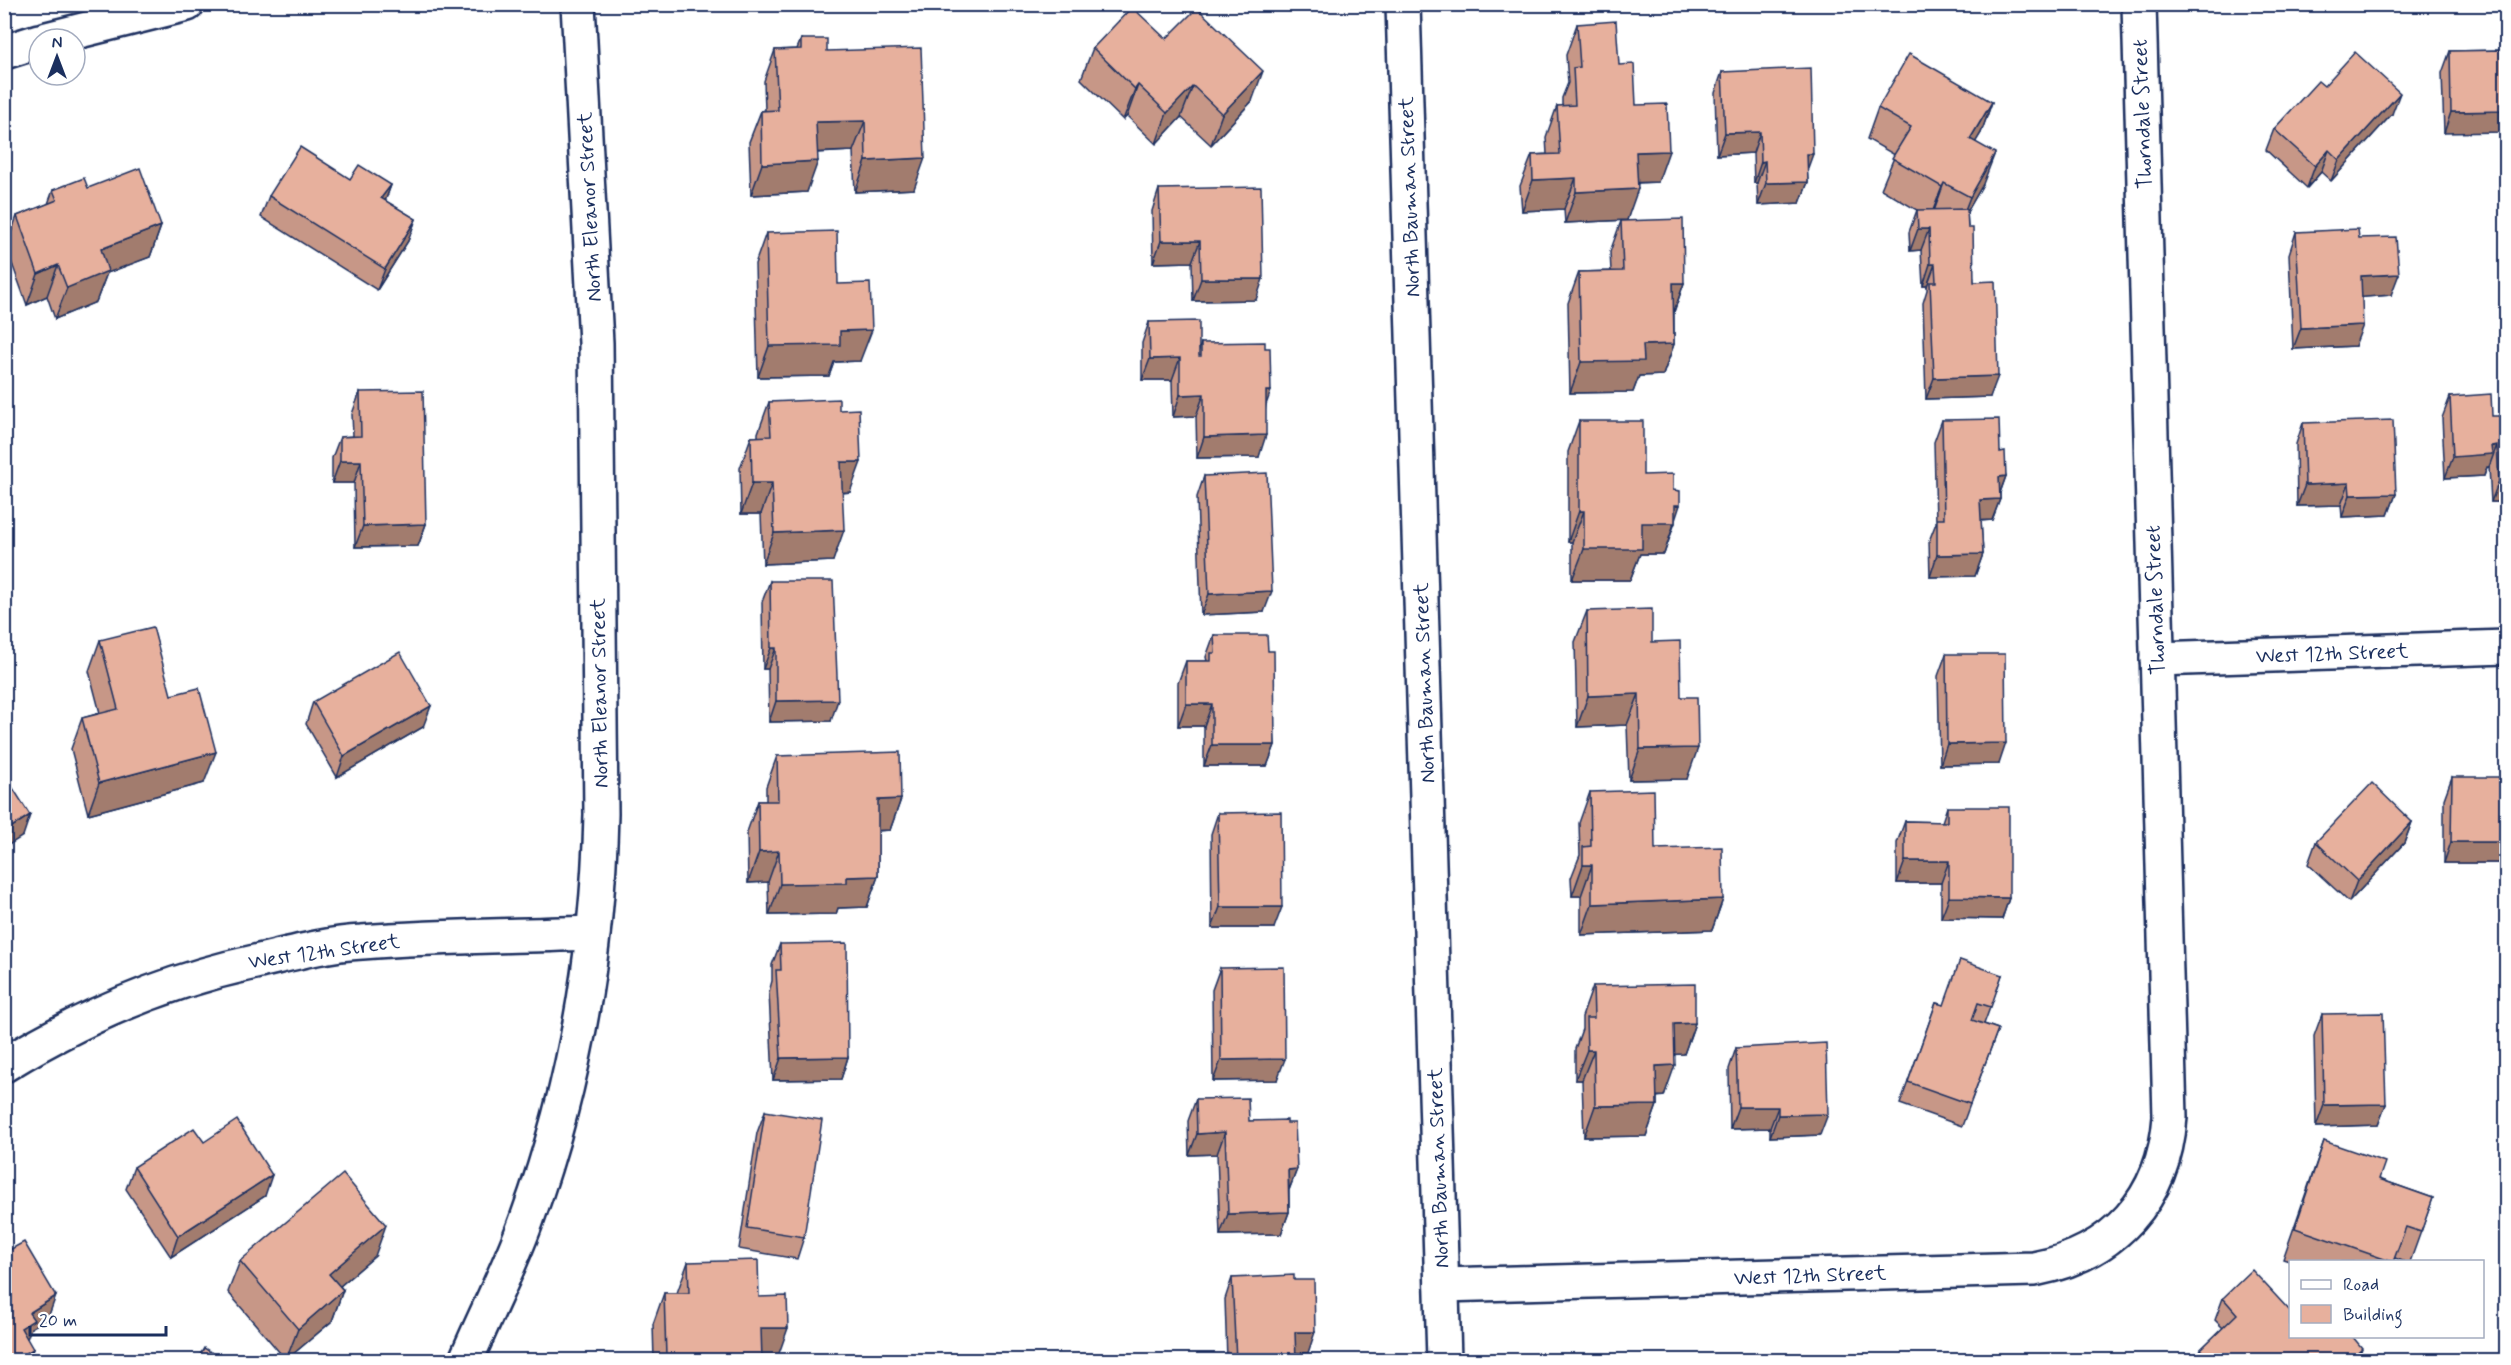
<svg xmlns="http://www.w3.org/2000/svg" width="2511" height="1365" font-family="Mynerve,sans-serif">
<rect width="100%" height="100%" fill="#fff"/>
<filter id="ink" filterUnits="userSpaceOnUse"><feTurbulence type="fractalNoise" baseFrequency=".0167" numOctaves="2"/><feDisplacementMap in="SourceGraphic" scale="12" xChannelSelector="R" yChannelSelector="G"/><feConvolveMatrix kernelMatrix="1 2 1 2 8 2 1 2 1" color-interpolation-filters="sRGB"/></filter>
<g filter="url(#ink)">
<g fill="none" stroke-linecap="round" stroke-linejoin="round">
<g stroke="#1b2f5e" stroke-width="38">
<g id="minor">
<polyline points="1403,4 1444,1360"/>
<polyline points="47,39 187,4"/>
<polyline points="4,52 39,41"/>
<polyline points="2157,659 2506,647"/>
<path d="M 4,1065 C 82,1017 166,981 255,962 C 290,954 325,944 362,942 C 439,936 516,936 593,933"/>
<path d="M 1442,1285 L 2034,1269 C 2114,1254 2164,1199 2170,1117 L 2139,4"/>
<path d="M 466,1360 C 486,1313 510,1267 527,1219 C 574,1090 598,951 601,814 L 596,343 L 578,4"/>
</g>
</g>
<use href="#minor" stroke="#fff" stroke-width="33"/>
</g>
<g fill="#c79787" stroke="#1b2f5e" stroke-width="1.5">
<polygon points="1577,24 1619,65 1636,105 1658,182 1638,183 1627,220 1565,223 1564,209 1522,211 1520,186 1532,155 1547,154 1546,137 1557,106 1562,106 1562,98 1568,83 1566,55"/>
<polygon points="801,39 827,51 914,189 855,192 853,151 817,153 807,192 751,195 749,142 761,111 765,110 764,81 775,50 797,49"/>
<polygon points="1166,39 1252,101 1211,145 1181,117 1156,144 1127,116 1123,120 1081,79 1093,48"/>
<polygon points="2506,50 2444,133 2442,73 2450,51"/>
<polygon points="1722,72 1807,170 1808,182 1800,203 1758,205 1757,183 1754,183 1753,153 1717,155 1715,93"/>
<polygon points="2324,86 2392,114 2331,181 2321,172 2307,188 2266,150 2274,129"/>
<polygon points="1992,102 1981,133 1975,142 1983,184 1967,212 1968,228 1974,282 1990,397 1926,399 1923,303 1927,290 1927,286 1923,286 1921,250 1910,251 1909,232 1917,210 1881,189 1895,155 1867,139 1878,108"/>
<polygon points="350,179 391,185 385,201 416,219 408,241 377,290 261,217 269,196"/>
<polygon points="88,188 161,226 150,257 107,273 96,302 55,319 47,296 27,305 6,247 17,216 48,204 53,190"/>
<polygon points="1159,189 1256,300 1193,301 1192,262 1153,263 1152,211"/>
<polygon points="1621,221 1684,283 1674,312 1674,344 1663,375 1639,376 1633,392 1570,393 1568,303 1579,272 1611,271 1610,252"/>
<polygon points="2296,232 2359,238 2391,295 2362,297 2355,346 2293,349 2289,254"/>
<polygon points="766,233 838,284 860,361 834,362 829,376 758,377 755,264"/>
<polygon points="1149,322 1199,350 1201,343 1266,405 1259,457 1197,458 1196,416 1173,417 1172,380 1142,380 1142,343"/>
<polygon points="360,392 426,524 418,546 355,547 354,483 332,483 332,458 340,437 353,436 352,414"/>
<polygon points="2450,397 2492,416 2506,502 2491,502 2489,467 2487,467 2484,476 2445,478 2442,418"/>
<polygon points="769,402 839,410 850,492 843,493 833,561 763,564 761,514 741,514 740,468 751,437 758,437 758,433"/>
<polygon points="1942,420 2000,452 2006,476 2000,493 2000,499 1992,520 1981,521 1983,554 1975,576 1930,577 1929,541 1936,523 1934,442"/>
<polygon points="1579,421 1643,475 1673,490 1675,523 1664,554 1640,554 1630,580 1572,580 1572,542 1568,542 1568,452"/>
<polygon points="2303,423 2396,494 2388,515 2342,517 2341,505 2297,506 2296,444"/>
<polygon points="1204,476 1264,612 1201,615 1197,497"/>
<polygon points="770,581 831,721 769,722 768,669 763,669 762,602"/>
<polygon points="1587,611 1652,642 1681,697 1687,779 1629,780 1627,725 1577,727 1575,642"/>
<polygon points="1214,635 1268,651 1275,745 1267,766 1204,766 1204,726 1178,726 1178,683 1186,661 1207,661 1206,657"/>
<polygon points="100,640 171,695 204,783 88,814 71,749 82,718 100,713 89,671"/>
<polygon points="1946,654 1999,764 1940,765 1938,676"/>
<polygon points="313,702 423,727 337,777 306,724"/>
<polygon points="777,756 901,799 890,830 878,831 878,876 867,907 838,908 836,914 769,915 768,882 748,883 747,832 758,801 766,801 766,787"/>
<polygon points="2452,777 2506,863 2444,863 2444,799"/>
<polygon points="1590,792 1655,849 1723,899 1712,930 1581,935 1581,896 1572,896 1571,878 1580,855 1579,823"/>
<polygon points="1947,807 2009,898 2002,919 1941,918 1941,883 1897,883 1897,843 1905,821 1942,822"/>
<polygon points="1218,813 1274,928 1212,928 1211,834"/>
<polygon points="2412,822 2404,843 2349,902 2308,864 2316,842"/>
<polygon points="780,944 848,1057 841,1079 773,1080 769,992 772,981 772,965"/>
<polygon points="1220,968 1277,1080 1213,1081 1212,990"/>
<polygon points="2002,975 1984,1024 1998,1029 1962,1126 1900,1104 1936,1003 1944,1005"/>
<polygon points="1593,986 1695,1023 1684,1054 1675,1054 1664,1096 1657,1097 1657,1105 1646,1136 1584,1137 1582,1080 1575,1080 1575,1049 1582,1029 1582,1017"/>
<polygon points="2322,1014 2386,1104 2378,1125 2316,1127 2314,1036"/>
<polygon points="1736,1048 1820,1135 1770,1137 1770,1128 1730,1129 1729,1069"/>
<polygon points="1196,1099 1249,1121 1287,1123 1297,1169 1289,1190 1289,1212 1281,1234 1220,1235 1217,1154 1189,1155 1188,1121"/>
<polygon points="765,1111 804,1237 797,1259 739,1249 757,1133"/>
<polygon points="2324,1141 2379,1179 2433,1198 2410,1262 2405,1262 2395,1258 2393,1262 2292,1262 2283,1259"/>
<polygon points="204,1142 265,1196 171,1257 126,1189 134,1167"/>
<polygon points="375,1256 340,1286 343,1290 332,1321 286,1360 228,1292 240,1261"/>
<polygon points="688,1262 759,1297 777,1359 762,1359 762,1360 654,1360 653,1324 664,1293 677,1293"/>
<polygon points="1232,1278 1294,1280 1308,1353 1296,1353 1296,1360 1227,1360 1225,1299"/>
<polygon points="2223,1298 2290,1336 2358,1360 2196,1360 2201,1349 2223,1328 2215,1320"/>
</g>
<g fill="#a27b6e" stroke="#1b2f5e" stroke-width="1.5">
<polygon points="1263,71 1252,101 1211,145 1222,114"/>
<polygon points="1138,85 1127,116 1123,120 1135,89"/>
<polygon points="1193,86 1181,117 1156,144 1167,113"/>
<polygon points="2400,93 2392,114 2331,181 2339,160"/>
<polygon points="1992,102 1981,133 1959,170 1970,139"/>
<polygon points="2506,111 2506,132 2444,133 2451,112"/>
<polygon points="865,121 853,151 805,153 816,122"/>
<polygon points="1760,132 1753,153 1717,155 1725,133"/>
<polygon points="2329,150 2321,172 2307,188 2315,166"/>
<polygon points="1669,151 1658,182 1625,183 1636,152"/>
<polygon points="1995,153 1983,184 1958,228 1970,197"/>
<polygon points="1807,154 1813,154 1805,176"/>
<polygon points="925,158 914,189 855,192 866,161"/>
<polygon points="818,161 807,192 751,195 762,164"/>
<polygon points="1765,161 1757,183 1754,183 1761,162"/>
<polygon points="1576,178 1564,209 1522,211 1533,180"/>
<polygon points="1808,182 1800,203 1758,205 1766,183"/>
<polygon points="1944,183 1933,214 1930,218 1942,187"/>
<polygon points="391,185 383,207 381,198"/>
<polygon points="1638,189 1627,220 1565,223 1576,192"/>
<polygon points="416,219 408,241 377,290 385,269"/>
<polygon points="161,226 150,257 107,273 96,302 55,319 67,288 101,249"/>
<polygon points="1918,229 1929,229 1921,250 1910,251"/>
<polygon points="1161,241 1200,241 1192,262 1153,263"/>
<polygon points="1930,264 1935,264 1927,286 1923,286"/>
<polygon points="58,265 47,296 27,305 38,274"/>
<polygon points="2399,274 2391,295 2354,298 2361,276"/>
<polygon points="1201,279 1263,279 1256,300 1193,301"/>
<polygon points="1673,283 1684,283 1673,314"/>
<polygon points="2363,325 2355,346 2293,349 2301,328"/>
<polygon points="872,330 860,361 834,362 829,376 758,377 769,346 840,331"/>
<polygon points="1674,344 1663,375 1639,376 1633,392 1570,393 1581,362 1643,345"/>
<polygon points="1180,358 1172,380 1142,380 1150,359"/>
<polygon points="1998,376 1990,397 1926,399 1934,378"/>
<polygon points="1266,391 1271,391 1263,413"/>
<polygon points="1204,394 1196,416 1173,417 1180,395"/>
<polygon points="1266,435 1259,457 1197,458 1204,437"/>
<polygon points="2497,445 2489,467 2487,467 2484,476 2445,478 2453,457"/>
<polygon points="340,461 361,461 354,483 332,483"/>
<polygon points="841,462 861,462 850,492 830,493"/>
<polygon points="2006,476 1998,498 1999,477"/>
<polygon points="2506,480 2506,502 2491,502 2499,481"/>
<polygon points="752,483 772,483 761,514 741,514"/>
<polygon points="2349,483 2341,505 2297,506 2305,485"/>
<polygon points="2396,494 2388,515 2342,517 2350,495"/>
<polygon points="2000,499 1992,520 1972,521 1980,500"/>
<polygon points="1675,505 1680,505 1664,554 1640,554 1630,580 1572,580 1584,549 1642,523"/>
<polygon points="1579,511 1584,511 1572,542 1568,542"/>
<polygon points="426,524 418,546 355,547 363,526"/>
<polygon points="844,530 833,561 763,564 774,533"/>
<polygon points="1983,554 1975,576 1930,577 1937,555"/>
<polygon points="1272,591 1264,612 1201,615 1209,594"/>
<polygon points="771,648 776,648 768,669 763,669"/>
<polygon points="1639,694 1627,725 1577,727 1588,696"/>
<polygon points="838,700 831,721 769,722 776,701"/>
<polygon points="1186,704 1212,704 1204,726 1178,726"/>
<polygon points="431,706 423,727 337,777 344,756"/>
<polygon points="2006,743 1999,764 1940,765 1947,744"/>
<polygon points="1212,745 1275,745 1267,766 1204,766"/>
<polygon points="1698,748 1687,779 1629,780 1640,749"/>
<polygon points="216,752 204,783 88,814 99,783"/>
<polygon points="901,799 890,830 866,831 878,800"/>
<polygon points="30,815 23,836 4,848 4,832"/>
<polygon points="2412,822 2404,843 2349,902 2357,881"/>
<polygon points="2451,842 2506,842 2506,863 2444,863"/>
<polygon points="779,851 768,882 748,883 759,852"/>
<polygon points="1905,861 1949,861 1941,883 1897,883"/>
<polygon points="1583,865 1592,865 1581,896 1572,896"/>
<polygon points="878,876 867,907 838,908 836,914 769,915 780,884 847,877"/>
<polygon points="1949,897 2009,898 2002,919 1941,918"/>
<polygon points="1723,899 1712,930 1581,935 1592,904"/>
<polygon points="1220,907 1282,907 1274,928 1212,928"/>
<polygon points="1695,1023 1684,1054 1662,1055 1674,1024"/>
<polygon points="1587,1050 1594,1050 1582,1080 1575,1080"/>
<polygon points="848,1057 841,1079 773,1080 781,1058"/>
<polygon points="1285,1059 1277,1080 1213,1081 1221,1060"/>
<polygon points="1675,1065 1664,1096 1644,1097 1656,1066"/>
<polygon points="2386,1104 2378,1125 2316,1127 2324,1105"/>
<polygon points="1657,1105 1646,1136 1584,1137 1595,1106"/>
<polygon points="1738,1107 1778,1107 1770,1128 1730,1129"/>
<polygon points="1828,1114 1820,1135 1770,1137 1778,1115"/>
<polygon points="1225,1132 1217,1154 1189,1155 1197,1134"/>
<polygon points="1297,1169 1289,1190 1288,1170"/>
<polygon points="272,1175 265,1196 171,1257 178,1236"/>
<polygon points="1289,1212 1281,1234 1220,1235 1228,1214"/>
<polygon points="386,1225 375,1256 318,1305 329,1274"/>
<polygon points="343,1290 332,1321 286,1360 298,1329"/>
<polygon points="56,1296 48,1318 31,1328 26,1342 21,1328 29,1313"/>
<polygon points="761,1328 788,1328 777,1359 750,1359"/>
<polygon points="1295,1332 1315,1332 1308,1353 1287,1353"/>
<polygon points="2362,1348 2358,1360 2349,1360"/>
<polygon points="33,1349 29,1360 15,1360"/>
<polygon points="706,1354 703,1360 664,1360 666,1356"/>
</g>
<g fill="#e7b09d" stroke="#1b2f5e" stroke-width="1.5">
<polygon points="1132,7 1166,39 1197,8 1263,71 1222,114 1193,86 1167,113 1138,85 1135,89 1093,48"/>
<polygon points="1616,21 1619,65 1634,64 1636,105 1667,104 1669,151 1636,152 1638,189 1576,192 1576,178 1533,180 1532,155 1560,154 1557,106 1575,105 1573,68 1580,67 1577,24"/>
<polygon points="801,39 827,39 827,51 921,48 925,158 866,161 865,121 816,122 818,161 762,164 761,111 778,110 775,50 801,49"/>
<polygon points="2506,50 2506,111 2451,112 2450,51"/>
<polygon points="2355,52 2400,93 2339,160 2329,150 2315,166 2274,129 2318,81 2324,86"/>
<polygon points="1909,54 1992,102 1970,139 1995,153 1970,197 1944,183 1942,187 1892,158 1911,127 1878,108"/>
<polygon points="1811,68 1813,154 1807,154 1808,182 1766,183 1765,161 1761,162 1760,132 1725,133 1722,72"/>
<polygon points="300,147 350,179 359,165 391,185 381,198 416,219 385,269 269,196"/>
<polygon points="140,168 161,226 101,249 108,271 67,288 58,265 38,274 17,216 57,200 53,190 84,178 88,188"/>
<polygon points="1261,187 1263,279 1201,279 1200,241 1161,241 1159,189"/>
<polygon points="1967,209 1968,228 1973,228 1974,282 1995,281 1998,376 1934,378 1930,282 1936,282 1935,264 1930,264 1929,229 1918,229 1917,210"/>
<polygon points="1683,219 1684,283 1673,283 1674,344 1643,345 1644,361 1581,362 1579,272 1623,271 1621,221"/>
<polygon points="2358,229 2359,238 2396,237 2399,274 2361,276 2363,325 2301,328 2296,232"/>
<polygon points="837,231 838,284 870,283 872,330 840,331 840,345 769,346 766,233"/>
<polygon points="1199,321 1199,356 1201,356 1201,343 1265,342 1265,348 1270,348 1271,391 1266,391 1266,435 1204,437 1204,394 1180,395 1180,358 1150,359 1149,322"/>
<polygon points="423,391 426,524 363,526 361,461 340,461 340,437 361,436 360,392"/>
<polygon points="2491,394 2492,416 2506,416 2506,480 2499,481 2497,445 2491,446 2492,454 2453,457 2450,397"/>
<polygon points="839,399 839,410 859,409 861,462 841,462 844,530 774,533 772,483 752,483 751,437 771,436 769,402"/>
<polygon points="1999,419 2000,452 2005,451 2006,476 1999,477 2000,499 1980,500 1983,554 1937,555 1937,519 1944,519 1942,420"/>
<polygon points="2393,420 2396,494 2350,495 2349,483 2305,485 2303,423"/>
<polygon points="1579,421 1643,421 1643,475 1673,474 1673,490 1680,491 1680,505 1675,505 1675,523 1642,523 1642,549 1584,549 1584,511 1579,511"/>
<polygon points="1267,473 1272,591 1209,594 1204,476"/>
<polygon points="770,581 833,581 838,700 776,701 776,648 771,648"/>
<polygon points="1652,609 1652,642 1680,641 1681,697 1697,697 1698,748 1640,749 1639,694 1588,696 1587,611"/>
<polygon points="153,627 171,695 199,688 216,752 99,783 82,718 118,709 100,640"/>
<polygon points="1214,635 1267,635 1268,651 1274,651 1275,745 1212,745 1212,704 1186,704 1186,661 1211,661 1211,653 1215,653"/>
<polygon points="400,652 431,706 344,756 313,702"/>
<polygon points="1946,654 2005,654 2006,743 1947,744"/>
<polygon points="900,752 901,799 878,800 878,876 847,877 847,883 780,884 779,851 759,852 758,801 778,801 777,756"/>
<polygon points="4,774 30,815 4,832"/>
<polygon points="2452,777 2506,777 2506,842 2451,842"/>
<polygon points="2372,783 2412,822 2357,881 2316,842"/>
<polygon points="1654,790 1655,849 1722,847 1723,899 1592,904 1592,865 1583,865 1583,847 1591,846 1590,792"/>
<polygon points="1947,807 2009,807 2009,898 1949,897 1949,861 1905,861 1905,821 1947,822"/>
<polygon points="1281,812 1282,907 1220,907 1218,813"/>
<polygon points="847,943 848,1057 781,1058 776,970 781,970 780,944"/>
<polygon points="1960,960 2002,975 1991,1007 1978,1003 1972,1020 1998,1029 1970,1104 1908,1082 1936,1003 1944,1005"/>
<polygon points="1284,967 1285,1059 1221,1060 1220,968"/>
<polygon points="1695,984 1695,1023 1674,1024 1675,1065 1656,1066 1657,1105 1595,1106 1594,1050 1587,1050 1586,1018 1594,1018 1593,986"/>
<polygon points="2383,1013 2386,1104 2324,1105 2322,1014"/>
<polygon points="1826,1043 1828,1114 1778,1115 1778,1107 1738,1107 1736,1048"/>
<polygon points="1248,1098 1249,1121 1287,1120 1287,1123 1295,1123 1297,1169 1288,1170 1289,1212 1228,1214 1225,1132 1197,1134 1196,1099"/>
<polygon points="765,1111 822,1120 804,1237 747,1228"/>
<polygon points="237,1120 272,1175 178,1236 134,1167 194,1128 204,1142"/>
<polygon points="2324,1141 2385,1162 2379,1179 2433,1198 2421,1232 2406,1227 2393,1262 2295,1228"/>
<polygon points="343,1174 386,1225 329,1274 343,1290 298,1329 240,1261"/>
<polygon points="24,1242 56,1296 29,1313 34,1320 21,1328 33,1349 15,1360 4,1360 4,1253"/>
<polygon points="758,1260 759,1297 787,1296 788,1328 761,1328 762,1360 706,1360 706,1354 666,1356 664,1293 689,1293 688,1262"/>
<polygon points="2252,1270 2290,1311 2290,1336 2352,1336 2362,1348 2349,1360 2320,1360 2317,1357 2313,1360 2211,1360 2201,1349 2237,1314 2223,1298"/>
<polygon points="1294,1275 1294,1280 1314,1280 1315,1332 1295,1332 1296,1360 1236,1360 1232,1278"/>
<polygon points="204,1348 224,1360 197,1360"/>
</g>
</g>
<g text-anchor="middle" stroke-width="6" stroke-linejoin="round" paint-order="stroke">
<g font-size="21" fill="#1b2f5e" stroke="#fff">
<text transform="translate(2142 114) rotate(-92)" y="7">Thorndale Street</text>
<text transform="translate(1409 197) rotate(-92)" y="7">North Bauman Street</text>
<text transform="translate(589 207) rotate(-93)" y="7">North Eleanor Street</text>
<text transform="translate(2155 600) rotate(-92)" y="7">Thorndale Street</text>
<text transform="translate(2332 653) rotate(-2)" y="7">West 12th Street</text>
<text transform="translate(1424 683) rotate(-92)" y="7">North Bauman Street</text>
<text transform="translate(599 693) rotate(-91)" y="7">North Eleanor Street</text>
<text transform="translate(324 951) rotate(-8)" y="7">West 12th Street</text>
<text transform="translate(1438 1168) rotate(-92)" y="7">North Bauman Street</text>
<text transform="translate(1810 1275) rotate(-2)" y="7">West 12th Street</text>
</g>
</g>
<rect width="2511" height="1365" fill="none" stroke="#fff" stroke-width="24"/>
<rect x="12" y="12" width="2487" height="1341" fill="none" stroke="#1b2f5e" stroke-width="2" filter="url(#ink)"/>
<rect x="2289" y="1260" width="195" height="78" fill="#ffffff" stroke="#a4acbf" stroke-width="1.5"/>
<rect x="2301" y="1280" width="30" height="9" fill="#ffffff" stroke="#a4acbf" stroke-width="1.5"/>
<text x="2343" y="1290" font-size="18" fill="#1b2f5e">Road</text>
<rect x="2301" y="1305" width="30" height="18" fill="#e7b09d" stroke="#a4acbf" stroke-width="1.5"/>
<text x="2343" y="1320" font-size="18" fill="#1b2f5e">Building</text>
<g transform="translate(57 57)"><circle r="28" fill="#ffffff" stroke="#a4acbf" stroke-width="1.5"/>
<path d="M0-4.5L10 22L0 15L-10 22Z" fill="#1b2f5e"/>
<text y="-9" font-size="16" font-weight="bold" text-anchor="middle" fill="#1b2f5e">N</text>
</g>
<path d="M30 1326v9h136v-9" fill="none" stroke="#1b2f5e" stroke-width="3"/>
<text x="39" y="1326" font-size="18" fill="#1b2f5e" stroke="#ffffff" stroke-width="4.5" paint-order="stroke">20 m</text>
</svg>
